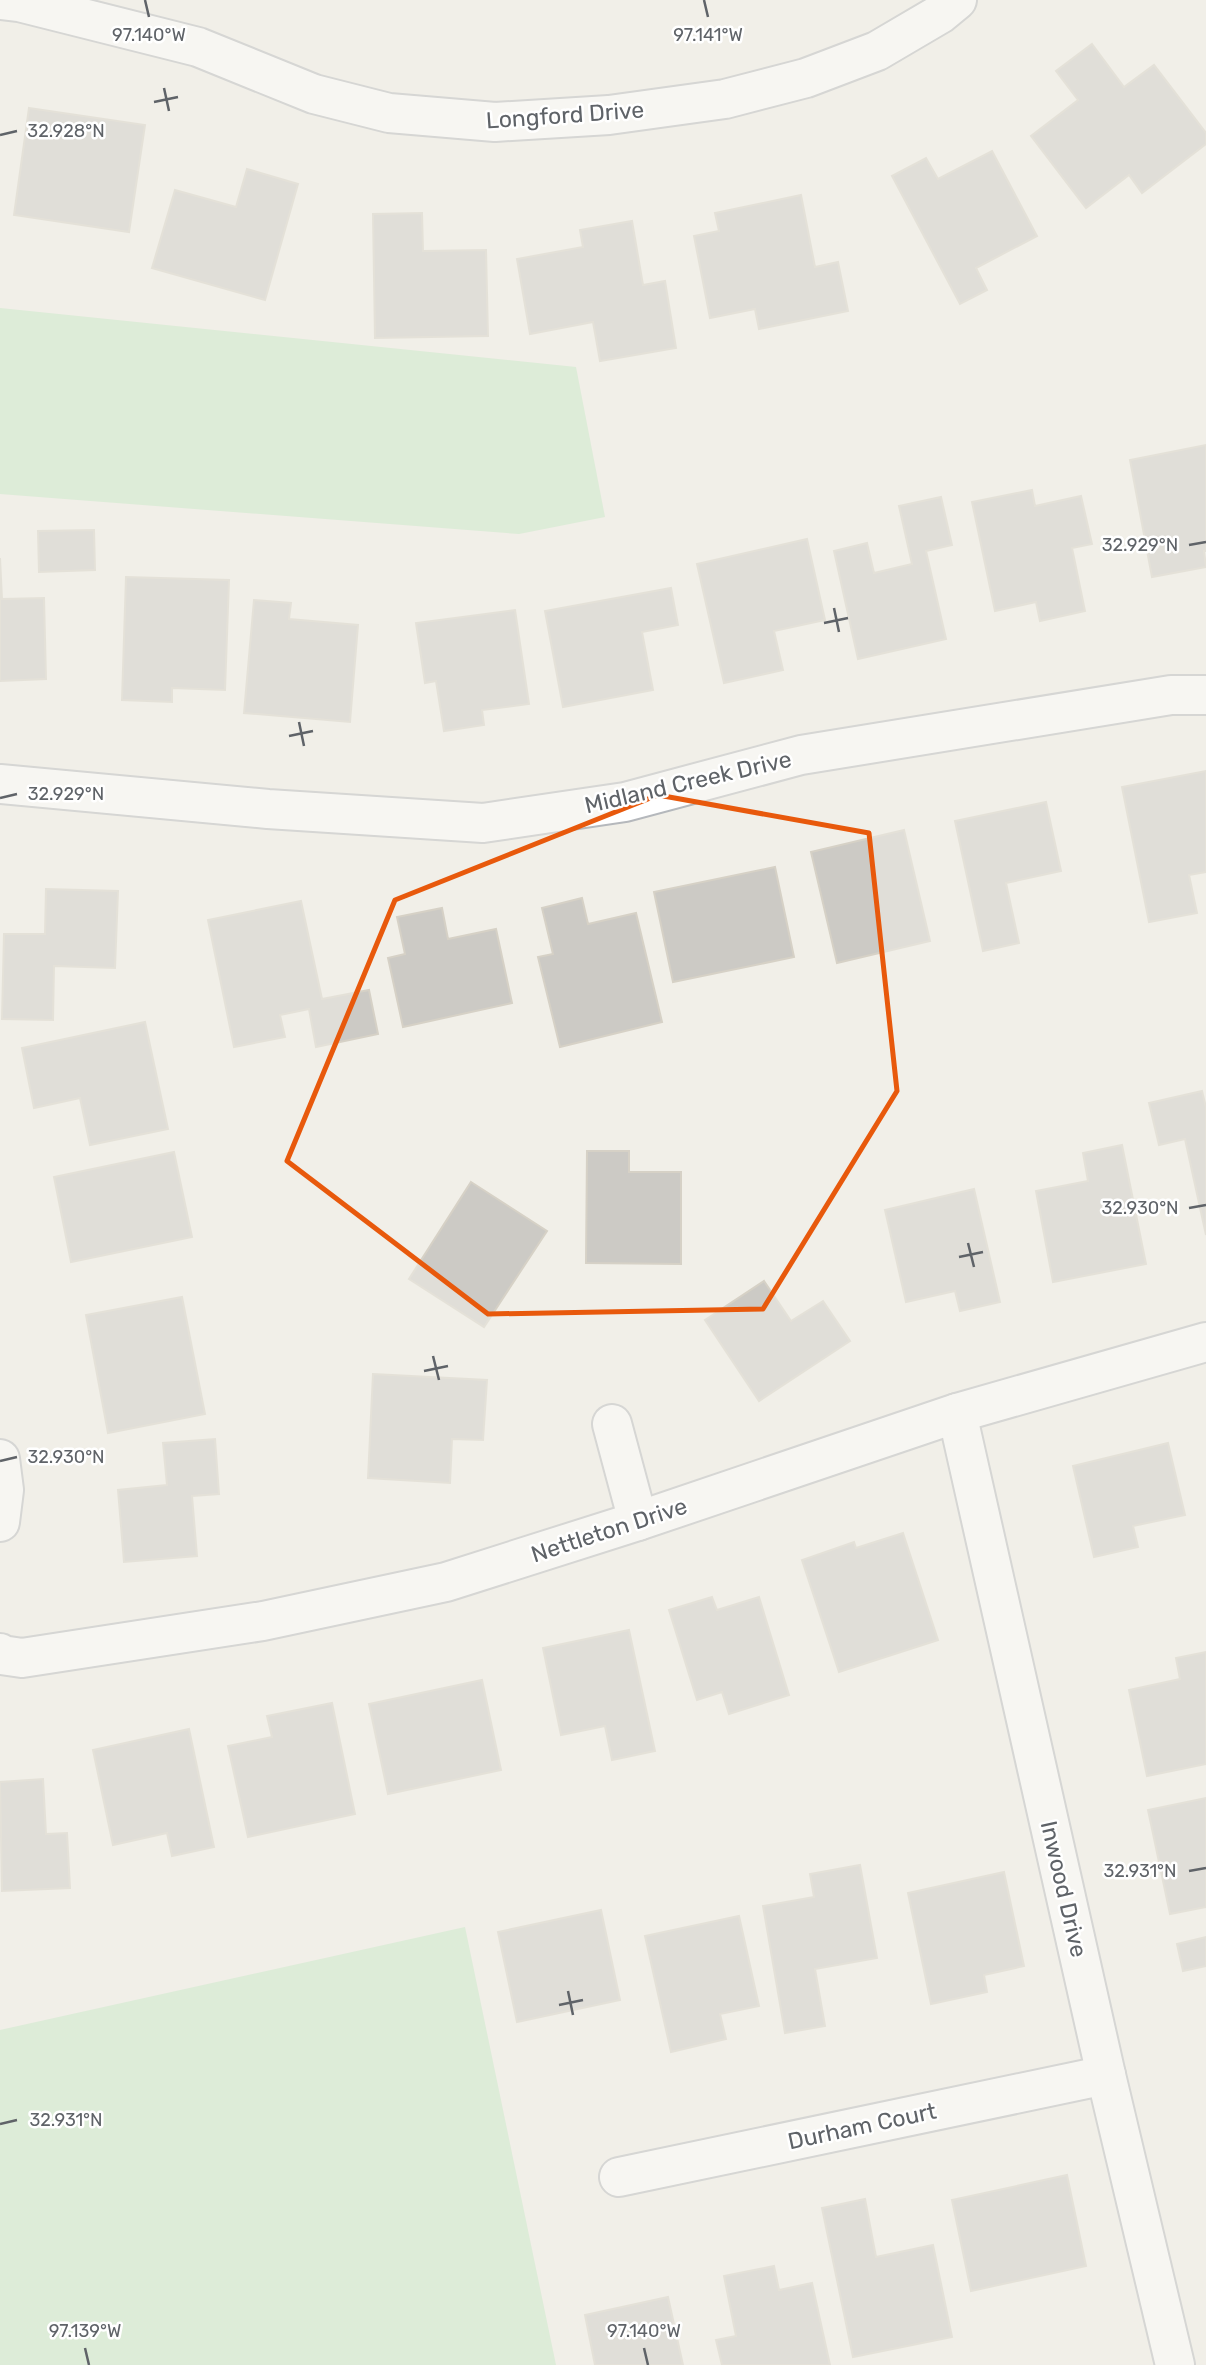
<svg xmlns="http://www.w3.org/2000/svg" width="1206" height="2365" font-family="Rubik,sans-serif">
<rect width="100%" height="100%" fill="#f1efe8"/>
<g fill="#c5e8c5">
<polygon points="0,308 576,367 605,517 519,534 0,494"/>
<polygon points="465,1927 556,2365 0,2365 0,2030"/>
</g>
<g fill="#cccac5" stroke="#d6d1c6" stroke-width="2">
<polygon points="1092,44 1124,87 1154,65 1206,133 1206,144 1142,193 1129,175 1086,208 1031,136 1078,100 1056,71"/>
<polygon points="29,108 145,125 129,232 14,215"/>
<polygon points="992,151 1037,236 976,268 987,290 960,304 892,176 926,158 938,179"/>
<polygon points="247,169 298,184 265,300 152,268 175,190 236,207"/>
<polygon points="801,195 815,267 838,262 848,311 759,329 755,309 710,318 694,236 719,231 715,213"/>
<polygon points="422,213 423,251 486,250 488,336 375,338 373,214"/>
<polygon points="632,221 643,285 665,281 676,348 600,361 593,322 530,334 517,259 583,247 580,230"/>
<polygon points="1206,445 1206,551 1204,551 1206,567 1152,577 1130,460"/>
<polygon points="1032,490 1035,506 1081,496 1092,544 1072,548 1085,611 1040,621 1036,602 995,611 972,502"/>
<polygon points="941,497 952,545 926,551 946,639 858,659 834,551 867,543 874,573 912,564 899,506"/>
<polygon points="94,530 95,570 39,572 38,531"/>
<polygon points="807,539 825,620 774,631 783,670 724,683 697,564"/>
<polygon points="0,558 2,599 44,598 46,679 0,681"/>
<polygon points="126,577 229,580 225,690 172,688 172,702 122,700"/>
<polygon points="671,588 678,625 642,632 653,690 563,707 545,611"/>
<polygon points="254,600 291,603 289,619 358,625 350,722 244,713"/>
<polygon points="515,610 529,704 482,710 484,725 444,731 436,681 425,683 416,623"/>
<polygon points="1206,771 1206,872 1189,875 1197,913 1149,922 1122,787"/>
<polygon points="1046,802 1061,871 1006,883 1019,943 983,951 955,821"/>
<polygon points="904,830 930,941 837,963 811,852"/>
<polygon points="775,867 794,957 673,982 654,892"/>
<polygon points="46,889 118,891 115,968 54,966 53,1020 2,1019 4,934 45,934"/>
<polygon points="582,898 588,924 636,913 662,1022 560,1047 538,957 553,954 542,908"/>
<polygon points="301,901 322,999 369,990 378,1034 316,1047 309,1009 280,1015 285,1037 234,1047 208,920"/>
<polygon points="442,908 448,939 496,929 512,1003 403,1027 388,958 405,954 397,917"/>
<polygon points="145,1022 168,1129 90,1145 80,1098 34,1108 22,1048"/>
<polygon points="1202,1091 1206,1107 1206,1235 1185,1139 1159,1145 1149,1103"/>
<polygon points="1122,1145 1146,1264 1053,1282 1036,1191 1088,1181 1083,1153"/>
<polygon points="587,1151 629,1151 629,1172 681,1172 681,1264 586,1263"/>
<polygon points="174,1152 192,1237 71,1262 54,1177"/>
<polygon points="471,1182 547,1231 484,1327 409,1279"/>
<polygon points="974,1189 1000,1302 960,1311 955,1291 906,1302 885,1210"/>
<polygon points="764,1281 791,1321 823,1301 850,1341 759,1401 705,1320"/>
<polygon points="182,1297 205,1414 108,1433 86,1315"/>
<polygon points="373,1374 487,1380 483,1440 452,1439 450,1483 368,1478"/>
<polygon points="215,1439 219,1494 192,1496 197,1556 124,1562 118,1490 167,1485 163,1443"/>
<polygon points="1168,1443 1185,1515 1133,1526 1138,1547 1094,1557 1073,1466"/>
<polygon points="903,1533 938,1640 839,1672 802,1560 854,1542 856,1548"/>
<polygon points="712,1597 717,1610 759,1597 789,1695 729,1714 722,1692 697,1700 669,1610"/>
<polygon points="629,1630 655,1751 612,1760 605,1726 561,1735 543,1648"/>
<polygon points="1206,1652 1206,1764 1147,1776 1129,1690 1180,1679 1176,1658"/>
<polygon points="482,1680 501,1770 388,1794 369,1704"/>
<polygon points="332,1703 355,1814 248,1837 228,1746 272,1737 267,1716"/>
<polygon points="189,1729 214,1847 172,1856 167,1833 113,1845 93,1750"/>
<polygon points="43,1779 46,1834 67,1833 70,1888 2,1891 0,1782"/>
<polygon points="1206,1798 1206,1907 1170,1914 1148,1810"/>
<polygon points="860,1865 877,1958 815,1969 825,2026 785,2033 763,1906 814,1897 810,1874"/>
<polygon points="1004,1872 1024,1966 984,1975 987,1992 931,2004 908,1893"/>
<polygon points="601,1910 620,2000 517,2022 498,1932"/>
<polygon points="739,1916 759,2006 720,2014 726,2039 671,2052 645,1936"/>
<polygon points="1206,1937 1206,1966 1183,1971 1177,1944"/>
<polygon points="1067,2175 1086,2266 971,2291 952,2200"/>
<polygon points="865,2199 876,2257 933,2245 952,2337 853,2357 822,2208"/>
<polygon points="774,2266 779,2290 812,2283 830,2365 722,2365 716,2340 736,2336 724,2276"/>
<polygon points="668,2297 683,2365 595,2365 585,2315"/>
</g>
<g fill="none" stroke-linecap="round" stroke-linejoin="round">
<g stroke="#b5b8bc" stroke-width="42">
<g id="minor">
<polyline points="0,0 19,2 198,47 314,94 389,113 495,122 609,115 725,99 806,78 877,51 940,14 957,0"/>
<polyline points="0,784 268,809 483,823 625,802 801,755 1171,695 1206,695"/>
<polyline points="957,1413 1106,2075 1175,2365"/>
<polyline points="612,1424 638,1521"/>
<polyline points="0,1459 4,1490 0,1522"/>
<polyline points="0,1653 2,1655 22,1658 263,1621 446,1582 638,1521 957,1413 1206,1342"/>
<polyline points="619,2177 1106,2075"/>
</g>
</g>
<use href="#minor" stroke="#fff" stroke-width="38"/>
</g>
<path d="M0 0H1206V2365H0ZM 658,795 L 869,833 L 897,1091 L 763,1309 L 488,1314 L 287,1161 L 395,900 Z" fill="#f1efe8" fill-opacity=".55" fill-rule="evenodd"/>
<path fill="none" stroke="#e8590c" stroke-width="5" stroke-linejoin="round" d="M 658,795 L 869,833 L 897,1091 L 763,1309 L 488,1314 L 287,1161 L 395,900 Z"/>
<path fill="none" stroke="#5f6368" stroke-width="2.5" d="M 145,0 L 149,17M 704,0 L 708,17M 164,88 L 169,111M 154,102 L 178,97M 0,135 L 17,131M 1189,545 L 1206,542M 834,608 L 839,632M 824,623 L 848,618M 299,722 L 304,746M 289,736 L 313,731M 0,798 L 17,794M 1189,1208 L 1206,1205M 968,1243 L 974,1267M 959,1257 L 983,1252M 433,1356 L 439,1380M 424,1371 L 448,1366M 0,1461 L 17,1457M 1189,1871 L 1206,1868M 568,1991 L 573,2015M 559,2005 L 583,2000M 0,2124 L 17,2120M 85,2348 L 89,2365M 644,2348 L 648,2365"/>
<g text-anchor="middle" stroke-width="5" stroke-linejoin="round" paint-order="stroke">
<g font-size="23" fill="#5f6368" stroke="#fff">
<text transform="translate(565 115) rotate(-4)" y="8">Longford Drive</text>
<text transform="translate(688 782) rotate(-13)" y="8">Midland Creek Drive</text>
<text transform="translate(609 1530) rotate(-18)" y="8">Nettleton Drive</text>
<text transform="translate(1064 1889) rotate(77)" y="8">Inwood Drive</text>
<text transform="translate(862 2126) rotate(-12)" y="8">Durham Court</text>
</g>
</g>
<g font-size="18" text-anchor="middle" fill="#5f6368" stroke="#fff" stroke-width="5" stroke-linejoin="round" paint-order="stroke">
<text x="149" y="41">97.140°W</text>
<text x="708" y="41">97.141°W</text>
<text x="66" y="137">32.928°N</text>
<text x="1140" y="551">32.929°N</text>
<text x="66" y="800">32.929°N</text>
<text x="1140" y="1214">32.930°N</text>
<text x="66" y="1463">32.930°N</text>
<text x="1140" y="1877">32.931°N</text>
<text x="66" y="2126">32.931°N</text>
<text x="85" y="2337">97.139°W</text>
<text x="644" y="2337">97.140°W</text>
</g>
</svg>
